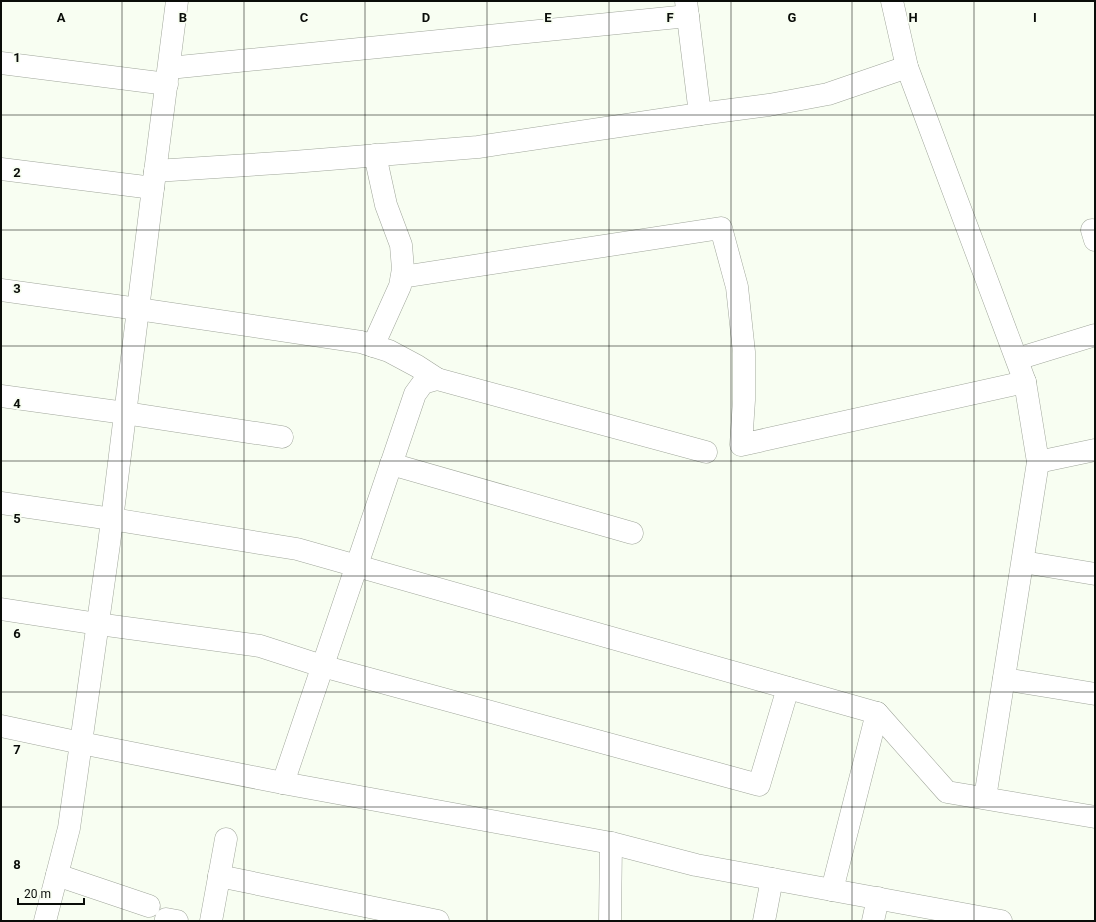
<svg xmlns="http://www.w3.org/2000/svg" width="1096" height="922" font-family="Roboto,sans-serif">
<rect width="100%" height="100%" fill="#f8fef2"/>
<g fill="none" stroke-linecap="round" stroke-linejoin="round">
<g stroke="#a0a69b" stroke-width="23">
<g id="minor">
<polyline points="892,1 907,67 1025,382 1038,462 985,798"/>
<polyline points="1,63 167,84"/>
<polyline points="169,68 688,16"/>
<polyline points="700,114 769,105 828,94 907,67"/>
<polyline points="1,169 153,188 177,1"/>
<polyline points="155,171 293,162 478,147 700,114 686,1"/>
<polyline points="1092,230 1095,240"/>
<polyline points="402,277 721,228 737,287 744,352 744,400 741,445 1025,382"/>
<polyline points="1,290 138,309 361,342 389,351 417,366 437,379"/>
<polyline points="373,346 400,286 403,269 401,245 386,205 375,155"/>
<polyline points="1017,359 1095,335"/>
<polyline points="1,396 125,413 282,437"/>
<polyline points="1038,462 1095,450"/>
<polyline points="391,464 632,533"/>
<polyline points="1,503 112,519 297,549 877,713 832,890"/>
<polyline points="1023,562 1095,574"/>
<polyline points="1,609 98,624 260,646 322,666 759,785 788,688"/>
<polyline points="1004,679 1095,694"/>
<polyline points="877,713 947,792 1095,817"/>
<polyline points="1,726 81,743 283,783 611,843 696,865 1001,921"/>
<polyline points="283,783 415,394 423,383 437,379 706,452"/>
<polyline points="57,875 149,906"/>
<polyline points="219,876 438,921"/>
<polyline points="166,919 177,921"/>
<polyline points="45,921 69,828 109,544 153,188"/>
<polyline points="211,921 226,839"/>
<polyline points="610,921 611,843"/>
<polyline points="764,921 772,879"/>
<polyline points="873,921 878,898"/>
</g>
</g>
<use href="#minor" stroke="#fff" stroke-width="22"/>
</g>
<path fill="none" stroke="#0a0d09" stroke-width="1" stroke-opacity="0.55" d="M 122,1 L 122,921M 244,1 L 244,921M 365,1 L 365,921M 487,1 L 487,921M 609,1 L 609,921M 731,1 L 731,921M 852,1 L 852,921M 974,1 L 974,921M 1,115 L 1095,115M 1,230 L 1095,230M 1,346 L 1095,346M 1,461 L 1095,461M 1,576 L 1095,576M 1,692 L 1095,692M 1,807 L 1095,807"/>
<g font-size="13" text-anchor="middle" font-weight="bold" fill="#0a0d09" stroke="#f8fef2" stroke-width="3.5" stroke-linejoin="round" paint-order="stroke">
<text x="61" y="22">A</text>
<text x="183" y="22">B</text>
<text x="304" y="22">C</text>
<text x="426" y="22">D</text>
<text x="548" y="22">E</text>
<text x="670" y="22">F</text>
<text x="792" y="22">G</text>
<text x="913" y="22">H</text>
<text x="1035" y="22">I</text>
<text x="17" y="62">1</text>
<text x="17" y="177">2</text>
<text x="17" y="293">3</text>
<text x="17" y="408">4</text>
<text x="17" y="523">5</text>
<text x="17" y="638">6</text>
<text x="17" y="754">7</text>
<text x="17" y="869">8</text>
</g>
<rect width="1096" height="922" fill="none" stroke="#0a0d09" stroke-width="4"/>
<path d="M18 898v6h66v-6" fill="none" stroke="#0a0d09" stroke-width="2"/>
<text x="24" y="898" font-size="12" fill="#0a0d09" stroke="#f8fef2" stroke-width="3" paint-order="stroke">20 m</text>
</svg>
